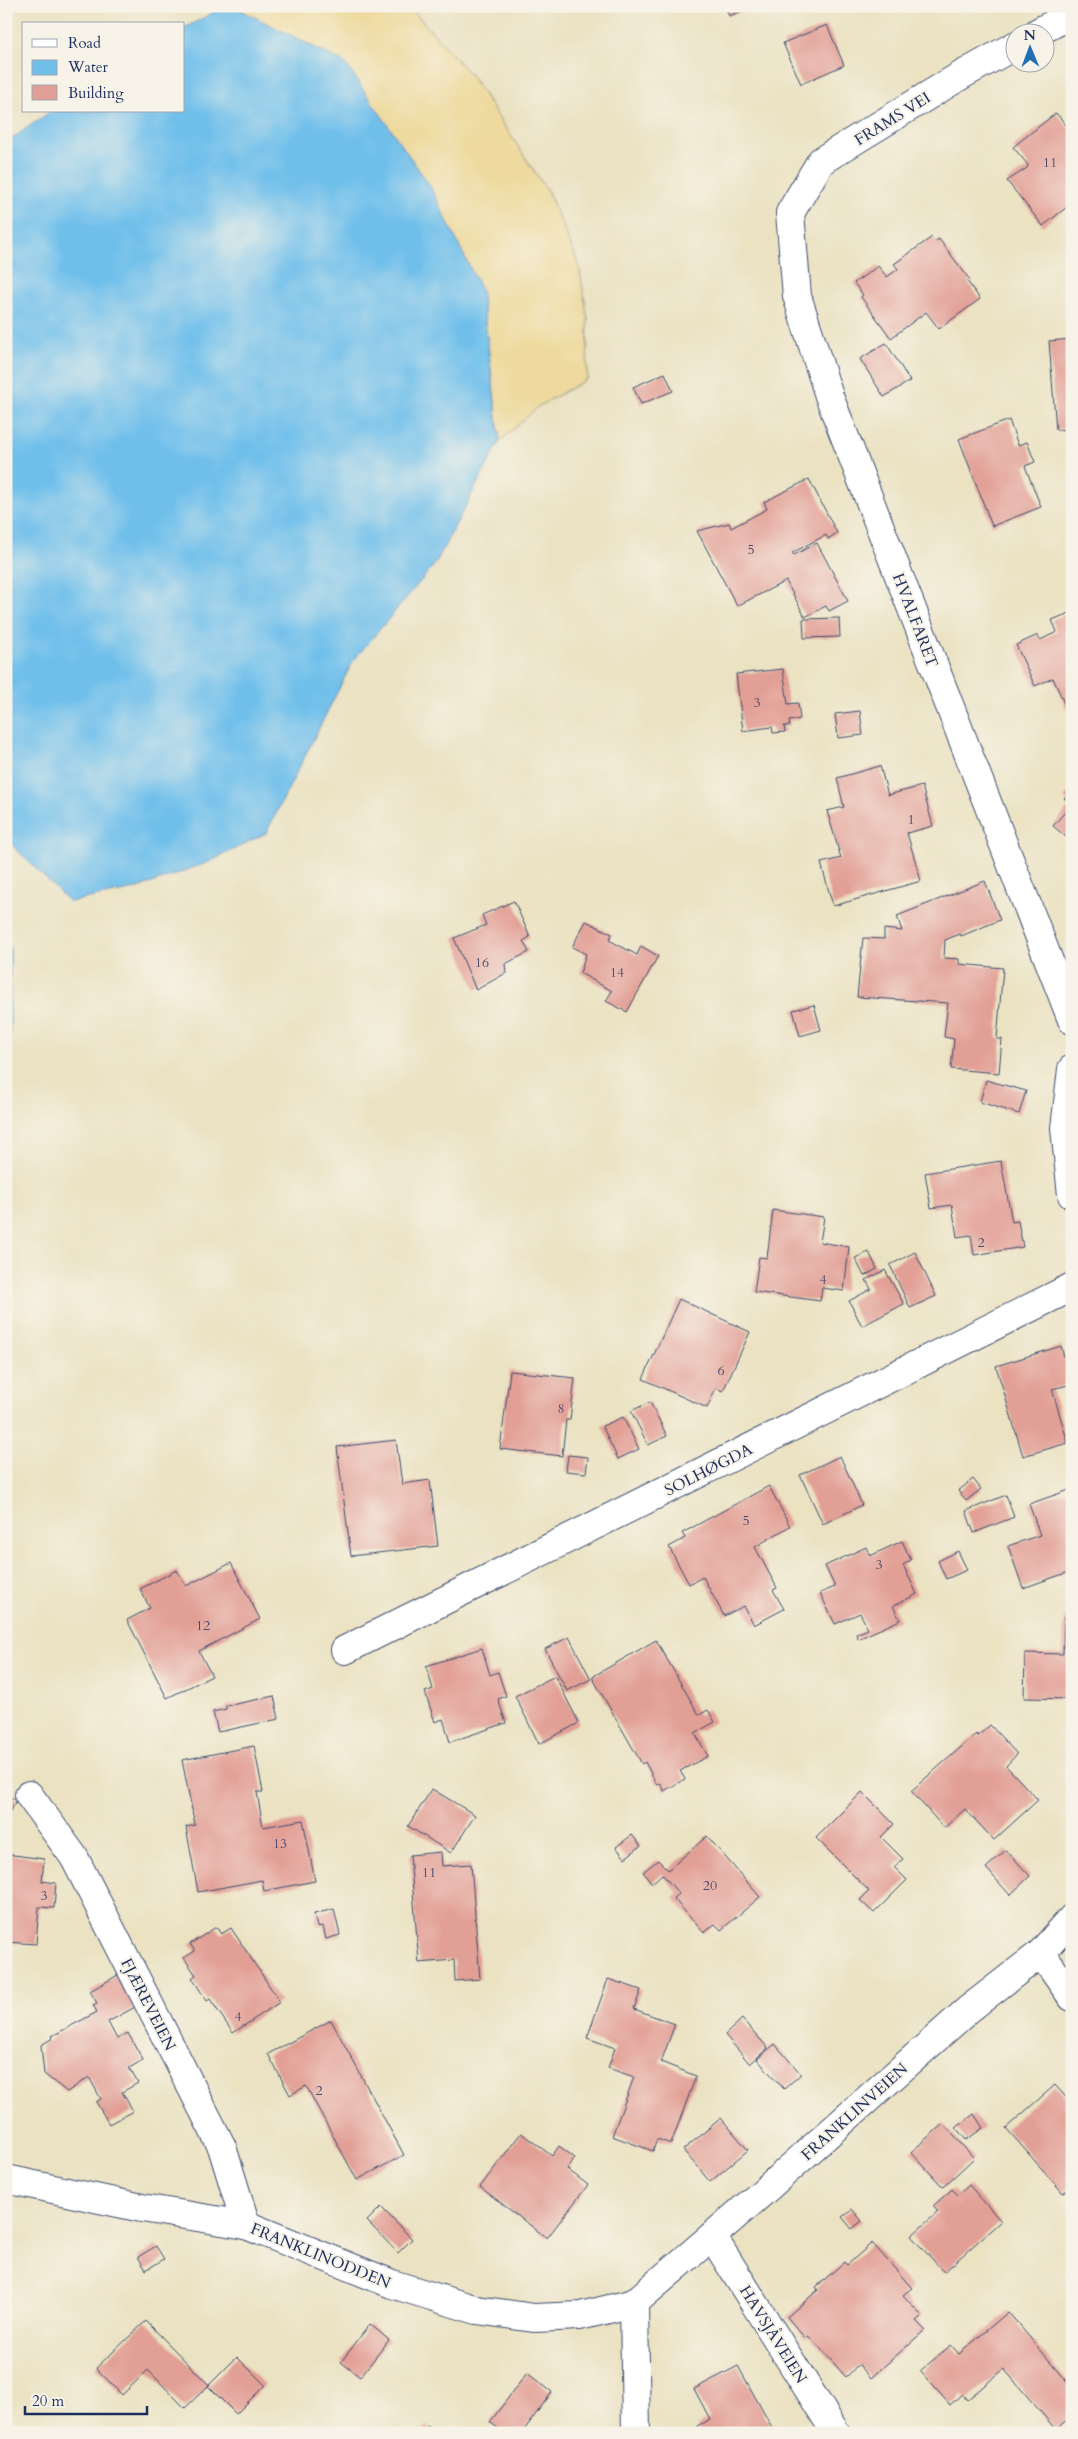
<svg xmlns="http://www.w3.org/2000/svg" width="1078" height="2439" font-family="Cardo,serif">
<rect width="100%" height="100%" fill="#f7f3e8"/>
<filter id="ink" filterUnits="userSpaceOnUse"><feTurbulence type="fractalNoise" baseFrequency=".02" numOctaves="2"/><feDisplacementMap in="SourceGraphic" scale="10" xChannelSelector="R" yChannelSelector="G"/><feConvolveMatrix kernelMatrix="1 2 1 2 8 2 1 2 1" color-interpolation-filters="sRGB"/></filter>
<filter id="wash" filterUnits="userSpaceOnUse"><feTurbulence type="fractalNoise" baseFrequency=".0096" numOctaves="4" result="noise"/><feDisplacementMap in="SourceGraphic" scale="20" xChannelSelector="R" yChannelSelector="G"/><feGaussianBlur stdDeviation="1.12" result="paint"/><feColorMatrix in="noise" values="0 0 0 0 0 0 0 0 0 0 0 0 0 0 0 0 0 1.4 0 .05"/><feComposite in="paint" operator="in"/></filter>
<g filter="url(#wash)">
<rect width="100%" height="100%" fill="#ebe2c2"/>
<polygon fill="#eeda9e" stroke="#84847e" points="233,6 409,6 472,77 548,192 579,265 588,319 587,379 539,406 500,441 481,290 345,63"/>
<g fill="#70bfeb" stroke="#4677a4">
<polygon points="226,6 233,6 345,63 430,186 481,290 500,441 435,564 353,661 266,833 209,862 135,889 69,902 6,839 6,143 51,111 184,111 184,28"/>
<polygon points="6,941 10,949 10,1073 6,1079"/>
</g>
<g id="blocks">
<g fill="#e29f95">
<polygon points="725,6 744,6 745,10 729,16"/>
<polygon points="827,25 844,65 801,84 783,43"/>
<polygon points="1056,113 1072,132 1072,203 1043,226 1007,181 1027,168 1028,165 1013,147"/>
<polygon points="932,237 936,241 939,239 970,280 967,281 980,299 939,329 926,312 891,338 861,297 863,295 854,283 878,266 887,277 898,269 894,264"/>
<polygon points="1072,339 1072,429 1056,430 1049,341"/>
<polygon points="886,343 910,381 884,397 860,359"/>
<polygon points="665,373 673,391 641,404 633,387"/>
<polygon points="1009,420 1018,445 1027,442 1035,462 1025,466 1041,507 992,526 959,439"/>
<polygon points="809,479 837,533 828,539 826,535 792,553 794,555 817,543 848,601 829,611 826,606 805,617 786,581 737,606 697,531 729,523 731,528 767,509 764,502"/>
<polygon points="1072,612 1072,708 1067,710 1053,678 1035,686 1016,645 1038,635 1040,640 1057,632 1052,620"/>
<polygon points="839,618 840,637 804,638 803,619"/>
<polygon points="783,669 788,704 798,703 800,719 789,721 790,726 784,726 785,732 773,733 772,727 743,731 736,674"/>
<polygon points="860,711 863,735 838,738 835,714"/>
<polygon points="880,766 888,795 922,786 933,826 907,833 921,881 833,906 821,863 841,858 827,811 844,807 837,778"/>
<polygon points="1072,790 1072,842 1053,826 1072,804 1064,798"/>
<polygon points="985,881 1000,920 961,936 960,934 945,940 944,958 959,959 959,964 1003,968 997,1039 1002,1039 999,1073 951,1069 954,1039 944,1037 948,1003 857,997 863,938 884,939 884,929 902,931 897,916"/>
<polygon points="514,901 530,937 523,941 529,952 505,964 506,973 476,990 454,938 486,925 482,915"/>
<polygon points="586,921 612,934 609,940 637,955 641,946 658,956 627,1012 606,1001 612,991 580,973 586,954 572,947"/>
<polygon points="814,1005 821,1030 800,1036 793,1010"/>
<polygon points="986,1080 1026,1091 1019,1114 980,1102"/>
<polygon points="1001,1161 1012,1222 1018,1221 1023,1247 974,1255 971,1235 957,1237 952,1205 931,1208 925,1173"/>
<polygon points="773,1210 824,1217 820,1242 849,1247 844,1291 822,1288 820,1301 754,1292 759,1257 767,1258"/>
<polygon points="869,1252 877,1269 864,1276 855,1258"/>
<polygon points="915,1252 936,1296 910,1308 890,1265"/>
<polygon points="885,1270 904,1304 862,1326 849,1301 871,1289 866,1280"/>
<polygon points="679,1299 750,1332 723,1391 716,1388 707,1408 643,1379"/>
<polygon points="1061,1346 1072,1384 1052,1389 1068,1443 1023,1456 996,1366"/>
<polygon points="510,1371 575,1378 570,1420 566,1420 562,1456 500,1449"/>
<polygon points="650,1402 667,1436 648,1445 631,1411"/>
<polygon points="623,1417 639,1449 618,1459 602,1426"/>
<polygon points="396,1440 402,1484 430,1480 438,1546 351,1556 337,1447"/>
<polygon points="568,1455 588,1457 586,1473 566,1471"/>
<polygon points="840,1456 862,1505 823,1524 800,1475"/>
<polygon points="973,1479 981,1489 966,1501 958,1491"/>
<polygon points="769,1486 790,1526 755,1547 777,1588 773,1590 784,1609 754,1625 744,1606 724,1616 703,1577 689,1584 669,1547 685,1538 682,1533"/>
<polygon points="1072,1489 1072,1571 1023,1588 1008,1546 1040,1535 1029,1504"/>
<polygon points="1006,1495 1014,1517 974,1533 966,1511"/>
<polygon points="902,1541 911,1560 903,1565 917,1594 893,1606 900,1620 858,1639 856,1634 868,1629 860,1613 835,1624 820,1593 835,1587 825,1566 866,1547 870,1556"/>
<polygon points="958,1551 967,1570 946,1579 938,1561"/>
<polygon points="231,1563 260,1619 199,1651 212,1676 167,1698 127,1620 150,1608 140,1589 177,1570 186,1586"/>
<polygon points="1064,1617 1072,1617 1072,1699 1024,1698 1025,1653 1063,1654"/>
<polygon points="569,1637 591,1679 567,1691 545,1649"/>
<polygon points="656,1640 699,1715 708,1710 715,1722 695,1733 708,1756 680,1771 685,1779 664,1791 660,1783 657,1785 645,1762 642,1764 592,1677"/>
<polygon points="482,1648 490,1675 498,1672 506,1696 498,1699 506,1723 450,1742 443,1719 435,1722 425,1692 433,1689 426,1666"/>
<polygon points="555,1676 579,1723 539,1744 515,1696"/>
<polygon points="274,1696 279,1719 218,1732 213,1712 226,1709 226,1706"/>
<polygon points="990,1725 1017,1754 1006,1766 1038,1800 994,1840 965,1809 944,1828 911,1791 976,1734 978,1736"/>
<polygon points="254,1746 263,1792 257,1792 263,1827 303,1820 315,1881 264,1891 262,1880 198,1892 186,1827 195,1825 182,1760"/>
<polygon points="432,1789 475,1815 451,1853 408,1826"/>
<polygon points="862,1792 894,1824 881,1837 903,1859 894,1867 907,1880 874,1913 860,1900 869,1891 816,1838"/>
<polygon points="6,1794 17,1801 6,1817"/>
<polygon points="632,1835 641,1846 625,1858 616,1847"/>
<polygon points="707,1836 760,1897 721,1930 715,1924 704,1933 673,1898 679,1894 662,1874 652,1883 643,1872 658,1860 668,1870"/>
<polygon points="1006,1850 1030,1876 1010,1895 986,1868"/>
<polygon points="441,1852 442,1866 471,1864 480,1979 455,1981 454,1960 419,1963 410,1855"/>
<polygon points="6,1854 44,1859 42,1881 56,1883 54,1908 39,1907 36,1944 6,1942"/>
<polygon points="334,1909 340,1935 326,1939 323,1926 317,1927 314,1914"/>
<polygon points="216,1927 221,1934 231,1928 280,2002 233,2033 210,1999 207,2001 192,1978 196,1975 184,1958 195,1951 190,1944"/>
<polygon points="118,1975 135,2007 108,2022 117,2039 128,2033 143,2060 129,2068 138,2083 122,2092 133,2111 109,2124 96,2102 101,2099 89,2077 67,2092 44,2074 41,2045 53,2038 52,2036 97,2012 93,2005 97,2003 90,1991"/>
<polygon points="608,1979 641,1990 634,2009 675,2024 661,2062 696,2076 671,2144 657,2139 653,2151 612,2136 634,2077 608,2068 615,2048 587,2038"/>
<polygon points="742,2019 768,2048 750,2064 725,2035"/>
<polygon points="331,2020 404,2155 357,2180 306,2086 290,2095 268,2054"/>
<polygon points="775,2044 801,2074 784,2089 757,2059"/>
<polygon points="1055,2085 1072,2104 1072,2186 1063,2193 1006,2128"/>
<polygon points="974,2114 983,2128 966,2140 956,2128"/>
<polygon points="721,2118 748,2150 710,2182 683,2150"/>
<polygon points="943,2124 974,2158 943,2187 911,2152"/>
<polygon points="521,2133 552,2156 559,2146 575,2158 567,2169 588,2185 547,2238 480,2187"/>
<polygon points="969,2185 1001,2221 944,2272 911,2236 938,2212 933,2206 952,2189 958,2195"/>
<polygon points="381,2207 412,2239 398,2253 367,2221"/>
<polygon points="852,2209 862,2221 852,2229 842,2217"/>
<polygon points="872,2243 912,2288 903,2295 922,2316 916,2321 925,2330 871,2378 859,2365 846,2377 815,2342 808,2336 805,2338 787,2317 818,2290 816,2287 844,2262 847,2265"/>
<polygon points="156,2246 164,2259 146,2270 138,2257"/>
<polygon points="1008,2312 1072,2387 1072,2416 1056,2430 1004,2369 967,2400 962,2394 950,2405 920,2371 951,2345 959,2354"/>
<polygon points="146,2321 209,2385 185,2408 148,2370 122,2395 96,2368"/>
<polygon points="370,2324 389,2340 360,2377 341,2362"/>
<polygon points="237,2357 265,2385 236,2414 208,2386"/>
<polygon points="738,2366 775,2433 701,2433 697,2426 710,2419 694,2389"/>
<polygon points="527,2373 552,2392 522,2433 504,2433 490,2422"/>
<polygon points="428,2426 432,2433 418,2433"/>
</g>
</g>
</g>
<g filter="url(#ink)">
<use href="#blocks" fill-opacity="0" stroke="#3a4a6d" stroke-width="1"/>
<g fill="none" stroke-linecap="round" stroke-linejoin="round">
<g stroke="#3a4a6d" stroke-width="30">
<g id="minor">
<polyline points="1038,32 1072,14"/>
<polyline points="1016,45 960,76 821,161 790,213 797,296 829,396 1072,1020"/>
<polyline points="1072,1069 1065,1128 1072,1195"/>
<polyline points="345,1650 1072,1287"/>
<polyline points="29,1795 74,1857 222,2147 246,2225"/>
<polyline points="1041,1953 1072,1997"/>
<polyline points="6,2179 142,2208 246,2225 392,2284 477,2310 534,2318 580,2316 634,2303 763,2192 969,2009 1041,1953 1072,1918"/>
<polyline points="712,2236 836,2433"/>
<polyline points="634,2303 636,2433"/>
</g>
</g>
<use href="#minor" stroke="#fff" stroke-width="28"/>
</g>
</g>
<g text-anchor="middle" stroke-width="4" stroke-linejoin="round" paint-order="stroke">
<g font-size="14" fill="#4d4b6c">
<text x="1050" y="167">11</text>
<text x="751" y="554">5</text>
<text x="757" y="707">3</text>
<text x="911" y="824">1</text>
<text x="482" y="967">16</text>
<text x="617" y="977">14</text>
<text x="981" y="1247">2</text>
<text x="823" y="1284">4</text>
<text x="721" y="1375">6</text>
<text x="561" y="1413">8</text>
<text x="746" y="1525">5</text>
<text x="879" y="1569">3</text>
<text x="203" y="1630">12</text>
<text x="280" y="1848">13</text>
<text x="429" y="1877">11</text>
<text x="710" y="1890">20</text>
<text x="44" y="1900">3</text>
<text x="238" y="2021">4</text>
<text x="319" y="2095">2</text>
</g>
<g font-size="16" fill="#1b2f5e" stroke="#f7f3e8">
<text transform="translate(892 118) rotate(-32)" y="6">FRAMS VEI</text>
<text transform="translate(916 620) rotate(69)" y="6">HVALFARET</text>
<text transform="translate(708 1469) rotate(-27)" y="6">SOLHØGDA</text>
<text transform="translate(149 2004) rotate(63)" y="6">FJÆREVEIEN</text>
<text transform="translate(854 2111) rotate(-42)" y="6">FRANKLINVEIEN</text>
<text transform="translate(321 2255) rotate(22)" y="6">FRANKLINODDEN</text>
<text transform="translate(774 2334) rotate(58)" y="6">HAVSJÅVEIEN</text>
</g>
</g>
<rect width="1078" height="2439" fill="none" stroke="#f7f3e8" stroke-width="25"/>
<rect x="22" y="22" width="162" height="90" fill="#f7f3e8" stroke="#9fa5b1"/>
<rect x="32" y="39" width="25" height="8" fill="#ffffff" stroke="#9fa5b1"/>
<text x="68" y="48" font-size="15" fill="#1b2f5e">Road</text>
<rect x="32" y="60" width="25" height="15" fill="#70bfeb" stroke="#9fa5b1"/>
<text x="68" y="72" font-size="15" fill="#1b2f5e">Water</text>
<rect x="32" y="85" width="25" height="15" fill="#e29f95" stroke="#9fa5b1"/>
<text x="68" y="98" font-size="15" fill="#1b2f5e">Building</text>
<g transform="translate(1030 48) rotate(359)"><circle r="24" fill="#f7f3e8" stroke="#9fa5b1"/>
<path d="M0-4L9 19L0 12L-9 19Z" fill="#1f6fb2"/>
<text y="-8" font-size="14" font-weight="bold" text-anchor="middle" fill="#1b2f5e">N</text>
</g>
<path d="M25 2406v8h122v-8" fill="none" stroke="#1b2f5e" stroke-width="2.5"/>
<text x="32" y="2406" font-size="15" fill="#1b2f5e" stroke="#f7f3e8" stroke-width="4" paint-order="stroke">20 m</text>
</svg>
